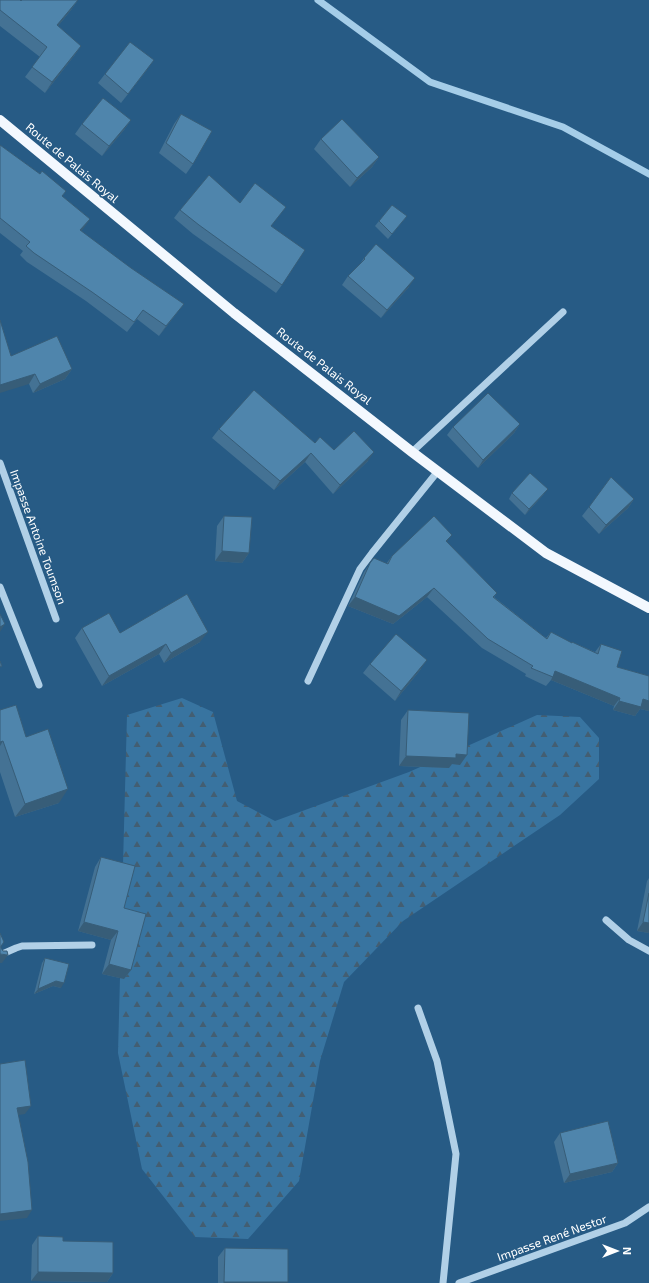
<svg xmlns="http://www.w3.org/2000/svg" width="649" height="1283" font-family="'Exo 2',sans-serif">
<defs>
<pattern id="forest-firs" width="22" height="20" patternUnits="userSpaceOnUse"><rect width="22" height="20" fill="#3874a0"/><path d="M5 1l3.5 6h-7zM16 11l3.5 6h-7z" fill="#435e72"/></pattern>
</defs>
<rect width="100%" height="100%" fill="#275b85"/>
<polygon fill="url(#forest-firs)" points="182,698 213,712 237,801 275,821 409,772 537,715 580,717 599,738 599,779 560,815 403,921 344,982 320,1061 299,1181 248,1239 195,1237 142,1169 118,1053 127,715"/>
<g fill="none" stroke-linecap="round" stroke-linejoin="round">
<polyline stroke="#a5cde8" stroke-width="7" points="318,0 430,82 563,127 649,174"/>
<g stroke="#b1d0e7" stroke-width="7">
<polyline points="412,452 563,312"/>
<polyline points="0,463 56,619"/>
<polyline points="0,587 39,685"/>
<polyline points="308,681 360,569 372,553 438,471"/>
<polyline points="606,920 629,940 649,951"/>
<polyline points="0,955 16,948 22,946 92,945"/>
<polyline points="418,1008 437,1061 456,1154 443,1283"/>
<polyline points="459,1283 625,1223 649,1207"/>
</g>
<polyline stroke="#f3f8fe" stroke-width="10" points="0,120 234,313 412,452 546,553 649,608"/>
</g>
<g fill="#447294">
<polygon points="0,0 78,0 71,10 58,26 81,46 74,56 45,93 25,77 40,57 0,26"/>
<polygon points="147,70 121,103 98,83 105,74"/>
<polygon points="181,114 193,164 186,174 159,153 174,124"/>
<polygon points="131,120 124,130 102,156 75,134 82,124"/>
<polygon points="321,139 379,157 372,167 350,187 314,149"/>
<polygon points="0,145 40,174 66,191 62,196 90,219 81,231 177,313 159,336 137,319 127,332 86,301 27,262 20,255 23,251 0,233"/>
<polygon points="180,210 272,226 282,285 276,293 193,234 174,218"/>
<polygon points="407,216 388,239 375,226 379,221"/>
<polygon points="364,258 409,287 381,318 342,285 348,276 358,267"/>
<polygon points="11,356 72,369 65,379 33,393 29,384"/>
<polygon points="520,424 514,433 478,468 447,435 453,427"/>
<polygon points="219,429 315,443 334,450 368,461 333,494 305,462 274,490 212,438"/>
<polygon points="512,493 544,494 525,515 509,499"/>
<polygon points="634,499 628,508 599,534 582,516 589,507"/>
<polygon points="224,516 249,553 242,563 215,561 217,526"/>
<polygon points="447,542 497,593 494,597 546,638 551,632 571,643 572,642 595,652 601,644 617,667 649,676 649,711 640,709 635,716 613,710 614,706 551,680 546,686 525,676 526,674 482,648 427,597 393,624 348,606 364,572 374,558 386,564 392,556"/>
<polygon points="82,628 120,633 200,642 164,663 159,654 102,686 75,638"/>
<polygon points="370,664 421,669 395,701 363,673"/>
<polygon points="0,710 26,737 59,803 15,817 0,772"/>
<polygon points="408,710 467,755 460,765 452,764 449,768 399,766 401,720"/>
<polygon points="101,857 124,908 131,970 124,979 102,974 111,940 78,931 95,867"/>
<polygon points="649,878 649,933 637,931 647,881"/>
<polygon points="45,958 61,988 53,986 34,994 42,963"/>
<polygon points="560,1133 618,1163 612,1172 564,1183 554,1142"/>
<polygon points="38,1236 63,1241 113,1273 107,1282 31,1281 32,1245"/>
<polygon points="225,1248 288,1282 288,1283 218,1283 218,1257"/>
</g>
<g fill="#375d78">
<polygon points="78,0 71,10 50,36 57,25"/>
<polygon points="81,46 74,56 45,93 52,82"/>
<polygon points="154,60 147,70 121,103 128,94"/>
<polygon points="131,120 124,130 102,156 109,146"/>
<polygon points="379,157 372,167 350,187 357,178"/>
<polygon points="90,219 84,228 73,240 80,230"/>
<polygon points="415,278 409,287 381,318 387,310"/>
<polygon points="184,304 177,313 159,336 166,326"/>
<polygon points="72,369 65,379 33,393 40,384"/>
<polygon points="35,374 29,384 0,393 0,385"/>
<polygon points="520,424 514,433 478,468 483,460"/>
<polygon points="374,452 368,461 333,494 340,485"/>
<polygon points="311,453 305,462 274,490 280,481"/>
<polygon points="548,489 544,494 525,515 529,509"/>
<polygon points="634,499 628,508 599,534 606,525"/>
<polygon points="452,535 446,543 446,541"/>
<polygon points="222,551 249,553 242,563 215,561"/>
<polygon points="434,588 427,597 393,624 348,606 355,597"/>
<polygon points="5,624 0,632 0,627"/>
<polygon points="208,632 200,642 164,663 171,653"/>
<polygon points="166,644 159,654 102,686 109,676"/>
<polygon points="427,660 421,669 395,701 401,691"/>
<polygon points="555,671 620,698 614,706 551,680"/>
<polygon points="643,699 649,701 649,711 640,709 635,716 613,710 619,701"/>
<polygon points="3,741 0,746 0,742"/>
<polygon points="456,754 467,755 460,765 452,764 449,768 399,766 406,756"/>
<polygon points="68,789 59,803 15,817 25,804"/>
<polygon points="84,922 118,931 111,940 78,931"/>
<polygon points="643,922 649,923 649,933 637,931"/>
<polygon points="0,954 8,955 2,963 0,963"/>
<polygon points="109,964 131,970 124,979 102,974"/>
<polygon points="56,981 64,983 61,988 53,986 34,994 38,989"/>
<polygon points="31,1106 25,1114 12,1116 17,1108"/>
<polygon points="618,1163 612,1172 564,1183 570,1174"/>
<polygon points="32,1210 27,1218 0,1221 0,1214"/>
<polygon points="38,1272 113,1273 107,1282 31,1281"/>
<polygon points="224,1282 288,1282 288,1283 223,1283"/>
</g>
<g fill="#4f85ac" stroke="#375d78">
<polygon points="0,0 20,0 21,1 22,0 78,0 57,25 81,46 52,82 32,67 47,47 0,10"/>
<polygon points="130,42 154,60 128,94 105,74"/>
<polygon points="103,98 131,120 109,146 82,124"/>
<polygon points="181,114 212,131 193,164 166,143"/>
<polygon points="342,119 379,157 357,178 321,139"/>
<polygon points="0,145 40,174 42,171 66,191 62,196 90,219 80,230 131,268 184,304 166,326 143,310 134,322 92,292 34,253 26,246 30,242 0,218"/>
<polygon points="209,175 240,203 255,183 286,207 271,226 305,250 282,285 199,225 180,210"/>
<polygon points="392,205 407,216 392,234 379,221"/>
<polygon points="376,244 415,278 387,310 348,276 365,259 364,258"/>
<polygon points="0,320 11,356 57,336 72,369 40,384 35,374 0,385"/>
<polygon points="254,390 315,443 320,437 334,450 354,431 374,452 340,485 311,453 280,481 219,429"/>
<polygon points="488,393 520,424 483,460 453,427"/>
<polygon points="530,473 548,489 529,509 512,493"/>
<polygon points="611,477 634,499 606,525 589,507"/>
<polygon points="224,516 252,517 249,553 222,551"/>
<polygon points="434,516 452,535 446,541 497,593 493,597 547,639 551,632 572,643 572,642 598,654 601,644 622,651 617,667 649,676 649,701 643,699 641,707 619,701 620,698 555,671 553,677 531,668 533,666 488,639 434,588 399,616 355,597 370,563 374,558 388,564 392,556"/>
<polygon points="187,594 208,632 171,653 166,644 109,676 82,628 109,613 120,633"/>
<polygon points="0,614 5,624 0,627"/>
<polygon points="396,634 427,660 401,691 370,664"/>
<polygon points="0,661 2,666 0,667"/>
<polygon points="16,705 26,737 48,729 68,789 25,804 3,741 0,742 0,710"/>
<polygon points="408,710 469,713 467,755 456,754 456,758 406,756"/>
<polygon points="101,857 135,866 124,908 146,914 131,970 109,964 118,931 84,922"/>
<polygon points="649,893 649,923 643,922"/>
<polygon points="0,933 4,942 1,946 1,948 3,951 7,951 8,955 0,954"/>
<polygon points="45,958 69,964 64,983 56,981 38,989"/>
<polygon points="25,1060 31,1106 17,1108 28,1162 32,1210 0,1214 0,1064"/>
<polygon points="608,1121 618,1163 570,1174 560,1133"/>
<polygon points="38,1236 63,1237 63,1241 113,1242 113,1273 38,1272"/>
<polygon points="225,1248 288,1249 288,1282 224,1282"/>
</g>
<g text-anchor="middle" stroke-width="3" stroke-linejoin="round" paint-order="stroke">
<g font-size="12" fill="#fff" stroke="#275b85">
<text transform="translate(72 163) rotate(40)" y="4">Route de Palais Royal</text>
<text transform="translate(324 366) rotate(38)" y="4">Route de Palais Royal</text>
<text transform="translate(38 537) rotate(70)" y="4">Impasse Antoine Toumson</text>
<text transform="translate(552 1238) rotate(-20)" y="4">Impasse René Nestor</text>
</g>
</g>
<g transform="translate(617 1251) rotate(90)" stroke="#275b85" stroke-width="3" paint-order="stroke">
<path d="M0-3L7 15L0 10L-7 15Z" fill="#ffffff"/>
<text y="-6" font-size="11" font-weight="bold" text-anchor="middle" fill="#ffffff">N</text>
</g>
</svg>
